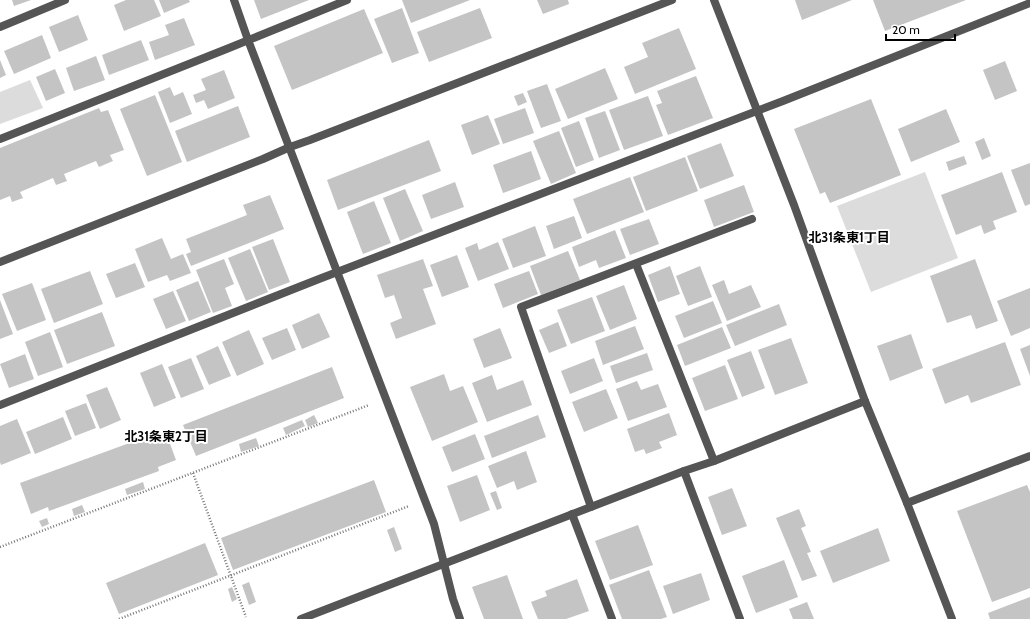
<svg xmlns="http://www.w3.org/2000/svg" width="1030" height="619" font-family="Cabin,'Noto Sans JP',sans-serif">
<rect width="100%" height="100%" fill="#fff"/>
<g fill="#dcdcdc">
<polygon points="30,80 43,108 0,124 0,92"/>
<polygon points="925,172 958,258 871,292 837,206"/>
</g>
<g fill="#c4c4c4">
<polygon points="12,0 31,0 14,6"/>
<polygon points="126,0 154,0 161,16 124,31 114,5"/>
<polygon points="159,0 189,0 190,2 164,13"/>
<polygon points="254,0 309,0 261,19"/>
<polygon points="402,0 470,0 411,23"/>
<polygon points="537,0 568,0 569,4 543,14"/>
<polygon points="795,0 852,0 802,20"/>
<polygon points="873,0 966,0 885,31"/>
<polygon points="402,8 419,53 392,63 374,19"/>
<polygon points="480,8 492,38 429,62 417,32"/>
<polygon points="364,9 383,53 292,90 274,46"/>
<polygon points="78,15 88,40 59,52 49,27"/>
<polygon points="184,18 195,45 155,60 149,42 169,35 165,25"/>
<polygon points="679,28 696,69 635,94 624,67 648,57 642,43"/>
<polygon points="42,35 51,58 14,74 4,51"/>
<polygon points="141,40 149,60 109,75 102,55"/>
<polygon points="96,56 105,80 74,91 66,68"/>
<polygon points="0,60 6,75 0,78"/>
<polygon points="1005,61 1017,91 995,100 983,70"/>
<polygon points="605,68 618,99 568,119 555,89"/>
<polygon points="55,69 65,93 46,101 36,77"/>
<polygon points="224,70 235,98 208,109 204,100 196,103 193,95 206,90 201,79"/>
<polygon points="696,76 713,118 668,135 656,105 662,103 657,91"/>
<polygon points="547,84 561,121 541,128 527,91"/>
<polygon points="170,87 174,96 183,92 192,114 170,123 158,92"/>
<polygon points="523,93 527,102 518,106 514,96"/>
<polygon points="155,95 182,162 147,176 120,109"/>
<polygon points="648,96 663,136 624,150 609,110"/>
<polygon points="871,99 901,175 830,203 825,192 820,194 794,129"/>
<polygon points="238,106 250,137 187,162 175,131"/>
<polygon points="99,108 101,112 108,110 124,150 110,155 113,161 99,167 96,161 64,174 67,181 56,185 53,178 20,192 23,198 12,202 10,196 0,200 0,148"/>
<polygon points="525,108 534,133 503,144 494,119"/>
<polygon points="946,109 960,142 911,162 898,129"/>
<polygon points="605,111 620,150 599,158 585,118"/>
<polygon points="488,115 500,144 472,155 461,125"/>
<polygon points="579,121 594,160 576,167 561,128"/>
<polygon points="559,131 576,173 551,184 533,141"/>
<polygon points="984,138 991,156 982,160 975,142"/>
<polygon points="429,140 441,171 338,210 327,180"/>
<polygon points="721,143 734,176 700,189 687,156"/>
<polygon points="531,151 541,179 503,193 493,165"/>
<polygon points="964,156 967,164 949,171 946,162"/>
<polygon points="685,157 698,191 646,211 633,177"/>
<polygon points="1030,163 1030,204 1025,206 1011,170"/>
<polygon points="1002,172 1017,212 993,221 996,229 984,234 981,225 956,235 941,195"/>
<polygon points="630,177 644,212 587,234 573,199"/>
<polygon points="455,182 464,207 431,219 422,195"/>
<polygon points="744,185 754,212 714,227 704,200"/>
<polygon points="405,189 423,231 400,241 383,198"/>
<polygon points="270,195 284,229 191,266 186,254 191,252 186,239 247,215 243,205"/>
<polygon points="374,201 391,243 363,254 347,212"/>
<polygon points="574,216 582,238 554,249 546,226"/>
<polygon points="649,219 659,244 630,255 620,229"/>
<polygon points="535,226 546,256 513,268 502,239"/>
<polygon points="615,230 626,258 599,268 596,260 579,267 572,247"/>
<polygon points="162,238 171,259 183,254 191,273 170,281 167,275 148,282 135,249"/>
<polygon points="273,239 290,282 269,290 252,247"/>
<polygon points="498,242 509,269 478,281 465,248 477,243 479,250"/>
<polygon points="250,249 268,292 246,301 228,258"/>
<polygon points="568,251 580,280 541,295 530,266"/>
<polygon points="457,255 469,287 442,297 430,265"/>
<polygon points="224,259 234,284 225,288 232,306 213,313 196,270"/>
<polygon points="423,259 433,286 423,289 436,324 396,339 390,323 402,318 394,295 385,298 377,275"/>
<polygon points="975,259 998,321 976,329 971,315 947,323 930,276"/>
<polygon points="135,263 145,287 116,298 106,274"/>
<polygon points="670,266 680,294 658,302 648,275"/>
<polygon points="700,266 712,297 688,306 676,276"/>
<polygon points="90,271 103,304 54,323 41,289"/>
<polygon points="529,271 538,294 503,308 494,284"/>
<polygon points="724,280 729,294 751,285 761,307 727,321 712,285"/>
<polygon points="198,281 211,312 189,321 176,290"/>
<polygon points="32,283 46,320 17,331 2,294"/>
<polygon points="624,285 637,319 610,330 596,296"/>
<polygon points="1030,288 1030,328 1011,336 997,301"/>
<polygon points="173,291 186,321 166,329 153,299"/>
<polygon points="592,297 605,331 571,344 557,310"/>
<polygon points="0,300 13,334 0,339"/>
<polygon points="713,301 722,323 684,338 675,316"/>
<polygon points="779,304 787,325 735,346 726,325"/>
<polygon points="102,312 115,346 67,364 54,330"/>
<polygon points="319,313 330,337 302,349 292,325"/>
<polygon points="558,322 567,346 549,353 539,330"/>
<polygon points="635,326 644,349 603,365 595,341"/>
<polygon points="722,327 731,348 685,366 677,345"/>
<polygon points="287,328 296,350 272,360 262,338"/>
<polygon points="500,328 512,358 484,368 473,339"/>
<polygon points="249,330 264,364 237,376 222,342"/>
<polygon points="50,332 63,367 38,376 25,342"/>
<polygon points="911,334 923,368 890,381 877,346"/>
<polygon points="791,338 808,383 775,395 758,350"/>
<polygon points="1005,342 1021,385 971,403 968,395 945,404 932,369"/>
<polygon points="1030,345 1030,376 1020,349"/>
<polygon points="218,346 231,376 209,385 196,356"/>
<polygon points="751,351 765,388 742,397 727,360"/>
<polygon points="647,353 653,370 616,383 610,366"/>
<polygon points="25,354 34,379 9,388 0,364"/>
<polygon points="191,358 204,389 181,398 168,367"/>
<polygon points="594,358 603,381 570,394 561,371"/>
<polygon points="162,364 176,398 154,407 140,373"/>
<polygon points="725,365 738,399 705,411 692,378"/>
<polygon points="332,367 344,398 196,456 183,425"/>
<polygon points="444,374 450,391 463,386 478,422 432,441 410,387"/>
<polygon points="492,375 497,390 523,380 532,405 487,422 472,383"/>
<polygon points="637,381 641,390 658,384 667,407 628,421 616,389"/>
<polygon points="107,387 121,420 100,429 86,395"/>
<polygon points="606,389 618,418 584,432 572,402"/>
<polygon points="86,403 96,428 75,436 65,411"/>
<polygon points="669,413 677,435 659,442 662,448 646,454 644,449 635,452 627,429"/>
<polygon points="314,415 318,423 308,427 305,420"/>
<polygon points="538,415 546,437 492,458 484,436"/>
<polygon points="63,417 72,439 35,454 26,432"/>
<polygon points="17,419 31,453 1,465 0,462 0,426"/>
<polygon points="302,420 305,426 286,435 283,428"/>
<polygon points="165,430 176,460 158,467 159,471 49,511 48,507 31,514 20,483"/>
<polygon points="475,434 485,459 452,472 442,447"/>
<polygon points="256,438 259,446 241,452 239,444"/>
<polygon points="526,451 537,482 517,490 514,481 497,488 488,466"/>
<polygon points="477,475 490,510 460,522 447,486"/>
<polygon points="374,480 386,512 233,570 221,538"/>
<polygon points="143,482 145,489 127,495 125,489"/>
<polygon points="1027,485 1030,492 1030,588 992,602 957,511"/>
<polygon points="732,488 747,526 722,535 708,497"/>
<polygon points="496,491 502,508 497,510 490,493"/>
<polygon points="82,505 85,512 74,516 72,509"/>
<polygon points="799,509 806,526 801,528 811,552 807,553 817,576 802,581 776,518"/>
<polygon points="47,518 49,524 42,527 39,521"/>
<polygon points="638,525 653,565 610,580 595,541"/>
<polygon points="394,527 402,549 395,552 387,530"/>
<polygon points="878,528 890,561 833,583 820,551"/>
<polygon points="205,543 218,575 119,614 106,583"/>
<polygon points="784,560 798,597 756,613 742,576"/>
<polygon points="649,570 667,617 661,619 622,619 609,585"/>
<polygon points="701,573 710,600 673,614 663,586"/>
<polygon points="507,575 523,619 484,619 472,587"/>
<polygon points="577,579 589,611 566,619 538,619 531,602 547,596 545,591"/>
<polygon points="249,582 256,602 249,605 242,585"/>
<polygon points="232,587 237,599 232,602 228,589"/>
<polygon points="1030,597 1030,619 990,619 988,613"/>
<polygon points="807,602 814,619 793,619 789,609"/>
</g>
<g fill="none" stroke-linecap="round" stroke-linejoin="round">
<g stroke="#777" stroke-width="2.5" stroke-dasharray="1 2" stroke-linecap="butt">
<polyline points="193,473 246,617"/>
<polyline points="0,547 369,405"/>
<polyline points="119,619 409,506"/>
</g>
<g stroke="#555" stroke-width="8">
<polyline points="0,27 65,0"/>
<polyline points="0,139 229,48 347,0"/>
<polyline points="0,262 263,159 290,147 310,140 672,0"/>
<polyline points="636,264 714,461"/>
<polyline points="0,405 319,279 783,101 1030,3"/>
<polyline points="684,471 740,619"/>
<polyline points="907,503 1030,456"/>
<polyline points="591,507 521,307 752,219"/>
<polyline points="572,514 612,619"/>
<polyline points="301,619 684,471 714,461 865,401"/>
</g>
<g stroke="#555" stroke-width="8">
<polyline points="234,0 248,40 434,524 453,599 460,619"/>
<polyline points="714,0 794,205 865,401 907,503 952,619"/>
</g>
</g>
<g text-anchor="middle" stroke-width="4" stroke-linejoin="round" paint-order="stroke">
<g font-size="13" font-weight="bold" fill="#000" stroke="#fff">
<text x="849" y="242">北31条東1丁目</text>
<text x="166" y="441">北31条東2丁目</text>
</g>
</g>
<path d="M886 34v6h69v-6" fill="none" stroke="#000000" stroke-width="2"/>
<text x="892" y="34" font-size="12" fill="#000000" stroke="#ffffff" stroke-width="3" paint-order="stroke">20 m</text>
</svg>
